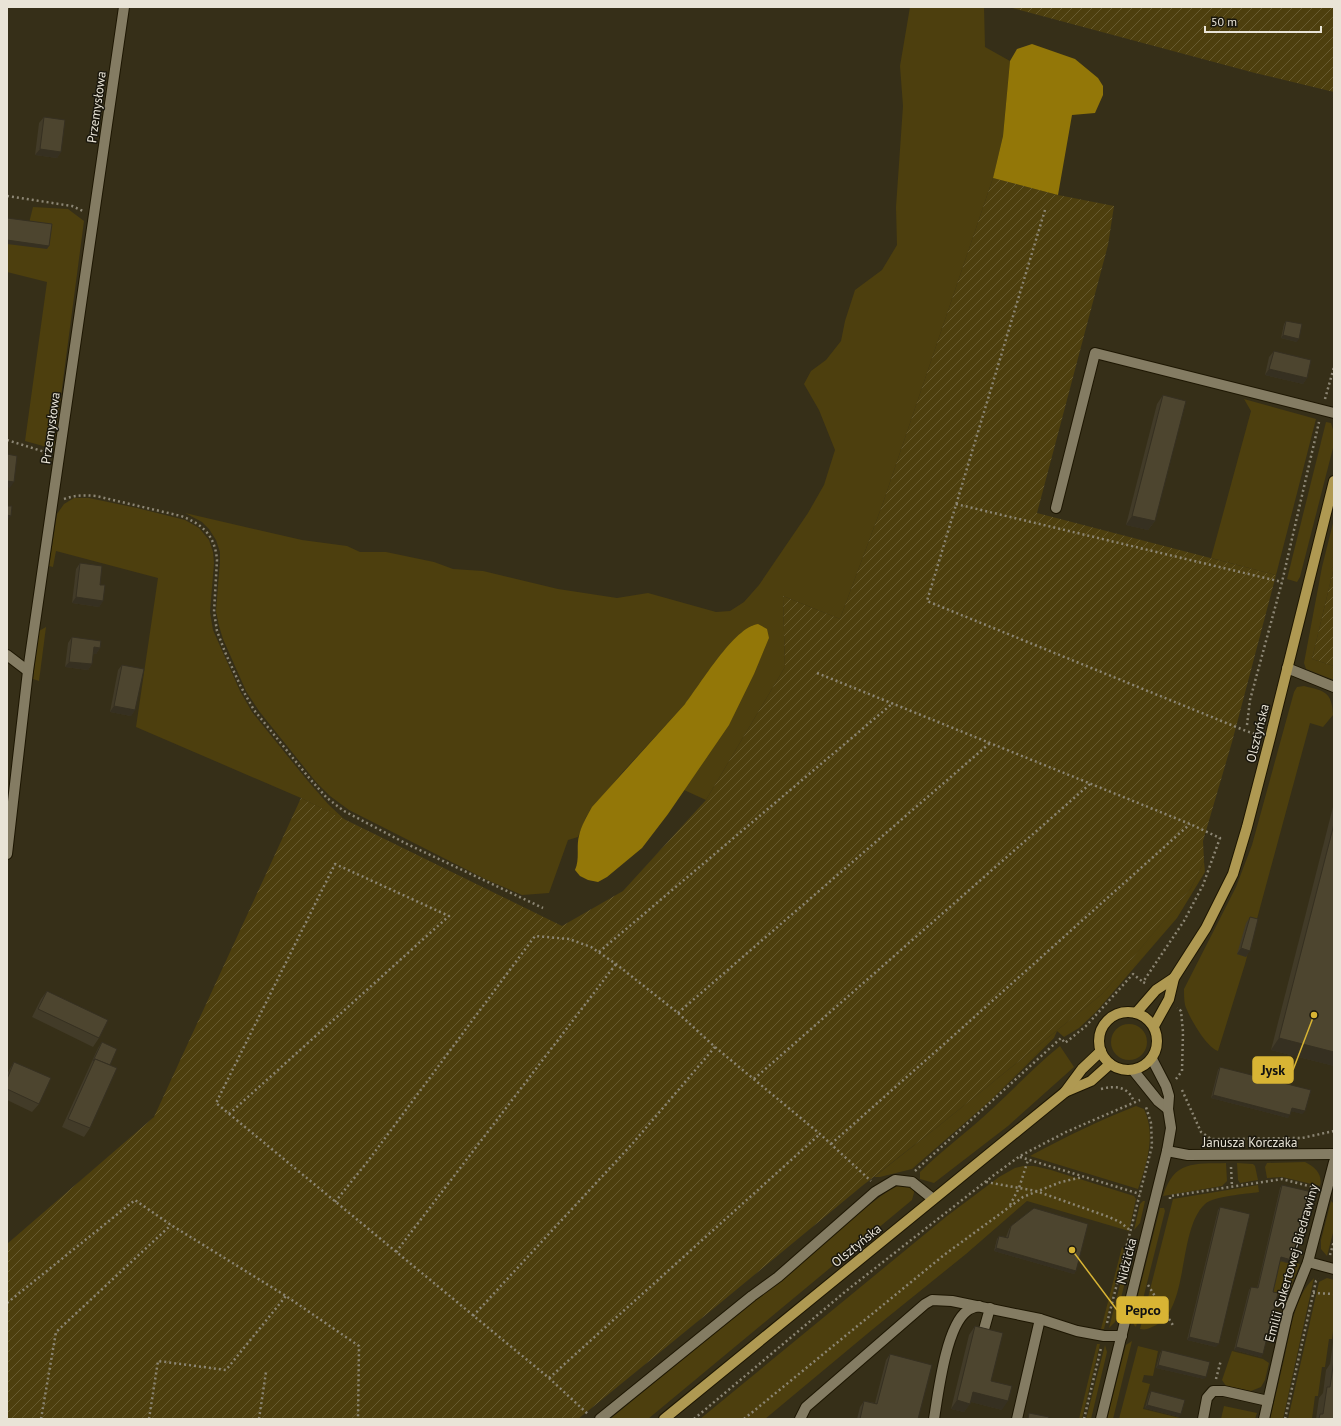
<svg xmlns="http://www.w3.org/2000/svg" width="1341" height="1426" font-family="'PT Sans',sans-serif">
<defs>
<pattern id="garden-furrows" width="10" height="10" patternUnits="userSpaceOnUse"><rect width="10" height="10" fill="#4d3f0e"/><path d="M-1 1l2-2M0 10L10 0M9 11l2-2" fill="none" stroke="#675b30"/></pattern>
</defs>
<rect width="100%" height="100%" fill="#362f18"/>
<g fill="#4d3f0e">
<polygon points="910,7 984,7 985,47 1010,61 1003,136 993,178 883,503 840,619 783,596 785,667 706,800 684,790 700,767 760,659 769,638 753,625 736,638 714,663 699,687 685,704 621,774 586,817 578,837 568,840 549,893 522,895 487,880 349,810 330,796 316,782 259,711 246,691 223,639 219,626 216,611 220,561 220,552 216,540 209,529 202,522 185,513 302,540 347,546 360,552 386,552 434,562 453,569 483,571 558,589 617,598 648,593 716,612 730,611 744,602 759,585 808,513 824,485 835,450 819,410 804,384 811,371 826,360 841,341 845,321 855,290 882,270 897,245 896,207 903,106 900,66"/>
<polygon points="33,207 68,209 84,221 54,449 25,441 47,282 7,272 7,222 28,227"/>
<polygon points="1244,399 1316,419 1276,575 1211,558 1251,411"/>
<polygon points="1326,422 1331,423 1334,433 1334,444 1300,577 1297,582 1287,579"/>
<polygon points="74,498 89,498 137,508 185,520 199,528 209,540 213,552 214,563 210,612 213,630 240,691 252,712 307,780 328,804 345,820 301,798 136,727 158,578 56,551 53,567 49,566 57,514 64,504"/>
<polygon points="1334,519 1334,567 1312,659 1334,666 1334,680 1306,669 1304,663 1322,567"/>
<polygon points="46,627 39,681 33,679 39,631"/>
<path d="M 1304,686 C 1325,691 1332,692 1333,715 L 1323,727 L 1310,723 L 1261,904 L 1245,964 L 1218,1051 C 1206,1047 1189,1017 1185,1005 C 1184,1000 1184,994 1184,989 L 1236,887 L 1252,845 L 1294,692 L 1297,687 Z"/>
<polygon points="1204,861 1205,872 1177,918 1096,1012 1079,1028 1064,1037 1057,1031 1054,1038 991,1100 912,1169 880,1177 874,1177 941,1124 1102,994 1191,888"/>
<circle cx="1129" cy="1042" r="18"/>
<path d="M 1060,1046 L 1074,1067 L 1008,1126 L 934,1183 L 920,1179 L 920,1172 C 942,1150 969,1131 992,1109 C 1015,1088 1036,1065 1060,1046 Z"/>
<path d="M 1136,1106 L 1144,1109 C 1156,1135 1147,1163 1138,1189 L 1030,1156 C 1065,1137 1100,1120 1136,1106 Z"/>
<path d="M 1305,1162 C 1315,1167 1323,1174 1320,1186 L 1282,1177 L 1267,1178 L 1265,1167 L 1267,1163 Z"/>
<path d="M 1226,1163 L 1227,1181 L 1222,1186 L 1163,1196 C 1174,1160 1194,1164 1226,1163 Z"/>
<polygon points="1237,1163 1253,1164 1255,1166 1258,1180 1240,1183 1238,1180"/>
<polygon points="1023,1166 1034,1166 1051,1170 1134,1196 1136,1199 1129,1231 1027,1201 966,1254 873,1329 765,1419 700,1419 947,1216 999,1177 1015,1168"/>
<polygon points="900,1185 910,1186 915,1189 912,1200 648,1419 610,1419 801,1262 836,1230 889,1190"/>
<path d="M 1258,1185 L 1259,1192 C 1246,1194 1214,1196 1205,1204 C 1176,1231 1191,1313 1152,1327 C 1148,1329 1145,1330 1140,1329 L 1173,1199 Z"/>
<polygon points="1143,1201 1145,1201 1140,1223 1134,1230 1140,1204"/>
<polygon points="1331,1201 1334,1204 1334,1229 1327,1256 1321,1249 1321,1240"/>
<polygon points="1160,1208 1164,1208 1165,1211 1136,1327 1134,1325 1132,1319"/>
<polygon points="1122,1247 1124,1249 1104,1329 1101,1329"/>
<polygon points="1128,1253 1130,1262 1115,1322 1109,1328"/>
<polygon points="1280,1261 1294,1265 1295,1263 1300,1264 1287,1296 1272,1294"/>
<path d="M 1314,1278 L 1283,1419 L 1270,1419 C 1275,1398 1280,1376 1285,1355 C 1290,1332 1295,1295 1314,1278 Z"/>
<polygon points="1327,1278 1334,1280 1334,1324 1332,1339 1329,1339 1325,1367 1322,1367 1318,1396 1315,1396 1312,1419 1288,1419 1319,1282"/>
<polygon points="1132,1341 1113,1419 1107,1419 1126,1345"/>
<polygon points="1097,1344 1100,1344 1082,1419 1079,1419"/>
<polygon points="1105,1345 1107,1352 1091,1419 1086,1419"/>
<polygon points="1138,1346 1158,1351 1153,1376 1144,1375 1142,1382 1150,1384 1143,1409 1184,1419 1119,1419"/>
<polygon points="1232,1351 1263,1359 1269,1363 1265,1380 1261,1387 1251,1391 1226,1386 1222,1380"/>
<polygon points="1224,1406 1257,1413 1255,1419 1221,1419"/>
</g>
<g fill="url(#garden-furrows)">
<polygon points="1009,7 1334,7 1334,92 1255,73"/>
<polygon points="993,178 1058,195 1114,206 1108,245 1037,513 1276,575 1232,742 1203,841 1204,861 1191,888 1151,936 1102,994 941,1124 862,1186 719,1304 578,1419 7,1419 7,1244 154,1117 301,798 562,926 623,891 706,800 785,667 783,596 840,619 883,503"/>
<polygon points="1334,567 1334,666 1312,659"/>
</g>
<g fill="#937708">
<polygon points="1032,44 1075,59 1098,78 1103,86 1103,95 1095,113 1072,115 1058,195 993,178 1003,136 1010,61 1017,49"/>
<path d="M 758,624 L 767,629 L 769,638 L 754,674 L 729,725 L 668,814 L 642,848 L 607,877 L 598,882 L 588,880 L 580,876 L 575,870 C 580,859 576,847 579,836 C 581,826 587,816 592,807 L 685,704 C 700,685 734,627 758,624 Z"/>
</g>
<g fill="none" stroke-linecap="round" stroke-linejoin="round">
<g stroke="#1d1602" stroke-width="12">
<g id="minor">
<polyline points="1056,508 1095,353 1334,413"/>
<polyline points="7,655 28,671"/>
<polyline points="1287,668 1334,687"/>
<polyline points="7,854 28,671 124,7"/>
<polyline points="1133,1070 1158,1101 1168,1109"/>
<polyline points="1167,1151 1188,1155 1334,1154"/>
<polyline points="1308,1262 1334,1269"/>
<polyline points="983,1333 990,1308"/>
<polyline points="600,1419 752,1296 778,1277 875,1192 895,1180 912,1182 933,1199"/>
<polyline points="800,1419 806,1407 925,1304 932,1300 952,1301 1040,1319 1077,1331 1104,1336 1122,1336"/>
<path d="M 934,1419 C 938,1394 946,1326 967,1311 C 970,1308 975,1307 979,1306"/>
<polyline points="1017,1419 1040,1319"/>
<polyline points="1101,1419 1167,1151 1171,1128 1168,1109 1169,1096 1166,1086 1152,1059"/>
<polyline points="1203,1419 1207,1398 1213,1391 1224,1391 1268,1401"/>
<polyline points="1264,1419 1288,1312 1308,1262 1334,1162"/>
</g>
</g>
<g stroke="#1d1602" stroke-width="12">
<g id="major">
<circle cx="1128" cy="1041" r="29"/>
<polyline points="1136,1013 1156,990 1174,978"/>
<polyline points="1154,1026 1169,999 1174,978 1206,928 1233,874 1247,827 1270,738 1334,481"/>
<polyline points="1065,1092 1091,1081 1110,1064"/>
<polyline points="664,1419 1065,1092 1082,1069 1101,1051"/>
</g>
</g>
<g stroke="#8c8674" stroke-width="2.5" stroke-dasharray="2 3" stroke-linecap="butt">
<polyline points="7,196 72,206 83,211"/>
<polyline points="1045,210 927,601 1246,731 1259,735"/>
<polyline points="1325,399 1334,367"/>
<polyline points="7,440 48,453"/>
<path d="M 64,499 C 75,495 84,495 96,496 L 181,516 C 203,524 215,536 217,560 L 214,612 L 217,631 L 225,652 L 241,687 L 254,710 L 310,779 L 327,798 L 344,811 L 407,844 L 543,908"/>
<polyline points="956,504 1282,582"/>
<polyline points="817,673 1190,824 1220,838 1203,885 1184,921 1143,982 1147,984"/>
<polyline points="1247,725 1250,700 1282,582 1319,422"/>
<polyline points="599,952 893,703"/>
<polyline points="678,1013 990,743"/>
<polyline points="754,1079 1090,784"/>
<polyline points="1176,1079 1182,1071 1183,1032 1181,1011 1177,1008"/>
<path d="M 1101,1089 C 1116,1085 1129,1087 1134,1102"/>
<polyline points="1182,1090 1201,1132 1211,1139 1302,1138 1334,1131"/>
<polyline points="229,1114 449,916 335,864 216,1103 549,1378 589,1415"/>
<polyline points="831,1144 952,1037 1190,824"/>
<polyline points="1020,1157 1140,1194"/>
<polyline points="1231,1167 1232,1187"/>
<polyline points="915,1171 1061,1038 1065,1043 1086,1026 1133,974 1143,982"/>
<polyline points="986,1182 1036,1191 1109,1217 1120,1222 1131,1231"/>
<polyline points="1170,1199 1170,1196 1282,1179 1316,1188"/>
<polyline points="335,1202 368,1161 535,936 569,939 591,947 616,964 678,1013 715,1047 820,1134 871,1181"/>
<polyline points="1010,1205 1019,1188 1028,1160"/>
<polyline points="396,1252 616,964"/>
<polyline points="1330,1255 1334,1241"/>
<polyline points="1148,1285 1174,1327"/>
<polyline points="1313,1293 1334,1294"/>
<polyline points="7,1303 135,1200 171,1225 286,1296 359,1346 358,1419"/>
<polyline points="473,1316 633,1143 715,1047"/>
<polyline points="1107,1323 1152,1146 1151,1123 1146,1107"/>
<polyline points="549,1378 820,1134"/>
<polyline points="1216,1379 1221,1360"/>
<polyline points="41,1419 56,1332 171,1225"/>
<polyline points="149,1419 158,1361 226,1370 286,1296"/>
<polyline points="259,1419 266,1372"/>
<polyline points="694,1419 846,1291 994,1175 1020,1156 1066,1132 1140,1100"/>
<polyline points="744,1419 944,1255 1023,1197 1061,1182 1083,1177"/>
<polyline points="1084,1419 1101,1348"/>
<polyline points="1285,1419 1316,1281 1319,1279"/>
</g>
<use href="#minor" stroke="#847c63" stroke-width="10"/>
<use href="#major" stroke="#af9952" stroke-width="10"/>
</g>
<g fill="#423b28">
<polygon points="44,117 61,152 57,158 35,155 39,123"/>
<polygon points="1286,321 1297,342 1281,338 1284,324"/>
<polygon points="1274,351 1307,378 1303,384 1265,375 1269,357"/>
<polygon points="1163,395 1155,521 1148,530 1126,525 1157,404"/>
<polygon points="80,563 103,601 99,607 72,603 76,569"/>
<polygon points="72,637 100,648 96,654 93,653 92,664 88,670 65,667 68,643"/>
<polygon points="122,665 135,710 131,716 110,712 118,670"/>
<polygon points="1334,803 1334,1066 1271,1050"/>
<polygon points="1250,917 1246,957 1237,954 1246,923"/>
<polygon points="47,991 99,1038 93,1047 32,1017 41,999"/>
<polygon points="102,1042 110,1065 90,1128 84,1137 62,1127 98,1048"/>
<polygon points="14,1062 39,1104 32,1112 7,1100 7,1074"/>
<polygon points="1220,1067 1303,1114 1291,1111 1288,1118 1211,1098 1218,1070"/>
<polygon points="1282,1185 1295,1261 1293,1264 1280,1261 1273,1292 1263,1354 1261,1357 1234,1350 1249,1290 1251,1287 1257,1288 1280,1188"/>
<polygon points="1220,1207 1216,1347 1187,1340 1218,1210"/>
<polygon points="1011,1226 1076,1271 1074,1274 994,1251 997,1239 999,1236 1006,1237 1009,1229"/>
<polygon points="975,1326 991,1381 1002,1410 971,1402 964,1412 951,1409 969,1335"/>
<polygon points="1334,1341 1334,1419 1316,1419 1319,1398 1323,1393 1326,1370 1330,1364 1333,1342"/>
<polygon points="1162,1350 1204,1379 1156,1368 1160,1353"/>
<polygon points="890,1354 918,1419 857,1419 860,1407 864,1401 875,1403 886,1360"/>
<polygon points="1151,1391 1179,1417 1145,1408 1149,1394"/>
</g>
<g fill="#363021">
<polygon points="40,149 61,152 57,158 35,155"/>
<polygon points="7,240 49,246 47,249 7,244"/>
<polygon points="1283,335 1299,339 1297,342 1281,338"/>
<polygon points="1269,369 1307,378 1303,384 1265,375"/>
<polygon points="7,481 14,482 10,488 7,487"/>
<polygon points="7,515 11,516 8,519 7,519"/>
<polygon points="1132,516 1155,521 1148,530 1126,525"/>
<polygon points="76,597 103,601 99,607 72,603"/>
<polygon points="94,647 100,648 96,654 90,653"/>
<polygon points="69,662 92,664 88,670 65,667"/>
<polygon points="114,706 135,710 131,716 110,712"/>
<polygon points="1241,948 1250,951 1246,957 1237,954"/>
<polygon points="1279,1038 1334,1052 1334,1066 1271,1050"/>
<polygon points="1213,1095 1290,1115 1288,1118 1211,1098"/>
<polygon points="1292,1108 1305,1111 1303,1114 1290,1111"/>
<polygon points="996,1248 1076,1271 1074,1274 994,1251"/>
<polygon points="1281,1257 1295,1261 1293,1264 1279,1260"/>
<polygon points="1189,1337 1219,1344 1216,1347 1187,1340"/>
<polygon points="1236,1347 1263,1354 1261,1357 1234,1350"/>
<polygon points="1158,1365 1206,1377 1204,1379 1156,1368"/>
<polygon points="973,1392 1008,1401 1002,1410 967,1401"/>
<polygon points="957,1400 970,1404 964,1412 951,1409"/>
<polygon points="1147,1405 1181,1414 1179,1417 1145,1408"/>
</g>
<g fill="#4d452f" stroke="#363021">
<polygon points="44,117 65,120 61,152 40,149"/>
<polygon points="7,218 52,224 49,246 7,240"/>
<polygon points="1286,321 1302,324 1299,339 1283,335"/>
<polygon points="1274,351 1311,360 1307,378 1269,369"/>
<polygon points="1163,395 1186,401 1155,521 1132,516"/>
<polygon points="7,454 17,456 14,482 7,481"/>
<polygon points="7,506 12,506 11,516 7,515"/>
<polygon points="80,563 102,566 100,585 105,585 103,601 76,597"/>
<polygon points="72,637 101,641 100,648 94,647 92,664 69,662"/>
<polygon points="122,665 144,669 135,710 114,706"/>
<polygon points="1334,824 1334,1052 1279,1038"/>
<polygon points="1250,917 1258,919 1250,951 1241,948"/>
<polygon points="47,991 108,1020 99,1038 38,1009"/>
<polygon points="102,1042 117,1049 110,1065 95,1059 93,1061"/>
<polygon points="95,1059 117,1068 90,1128 68,1119"/>
<polygon points="14,1062 51,1078 39,1104 7,1089 7,1079"/>
<polygon points="1220,1067 1311,1090 1305,1111 1292,1108 1290,1115 1213,1095"/>
<polygon points="1282,1185 1312,1192 1295,1261 1281,1257 1273,1292 1278,1293 1263,1354 1236,1347 1251,1287 1258,1288"/>
<polygon points="1220,1207 1250,1214 1219,1344 1189,1337"/>
<polygon points="1034,1208 1088,1224 1076,1271 996,1248 999,1236 1008,1238 1011,1226"/>
<polygon points="975,1326 1003,1333 991,1381 1012,1386 1008,1401 973,1392 970,1404 957,1400"/>
<polygon points="1162,1350 1210,1362 1206,1377 1158,1365"/>
<polygon points="890,1354 932,1365 918,1419 860,1419 864,1401 877,1404"/>
<polygon points="1334,1360 1334,1419 1319,1419 1320,1414 1323,1414 1327,1387 1330,1387"/>
<polygon points="1151,1391 1185,1400 1181,1414 1147,1405"/>
<polygon points="1029,1413 1049,1417 1048,1419 1028,1419"/>
</g>
<g text-anchor="middle" stroke-width="3" stroke-linejoin="round" paint-order="stroke">
<g font-size="13" fill="#e9e4d7" stroke="#1a170d">
<text transform="translate(96 107) rotate(-82)" y="5">Przemysłowa</text>
<text transform="translate(50 428) rotate(-82)" y="5">Przemysłowa</text>
<text transform="translate(1257 733) rotate(-76)" y="5">Olsztyńska</text>
<text x="1250" y="1147">Janusza Korczaka</text>
<text transform="translate(856 1245) rotate(-39)" y="5">Olsztyńska</text>
<text transform="translate(1126 1261) rotate(-76)" y="5">Nidzicka</text>
<text transform="translate(1291 1263) rotate(-74)" y="5">Emilii Sukertowej-Biedrawiny</text>
</g>
</g>
<path fill="none" stroke="#d8b434" stroke-width="1.5" d="M1314 1015L1293 1070M1072 1250L1117 1310"/>
<g fill="#d8b434" stroke="#1a170d" stroke-width="1.5">
<circle cx="1314" cy="1015" r="4"/>
<circle cx="1072" cy="1250" r="4"/>
</g>
<g fill="#d8b434" stroke="#d8b434" stroke-width="1.5">
<rect x="1253" y="1057" width="40" height="26" rx="4"/>
<rect x="1117" y="1297" width="51" height="26" rx="4"/>
</g>
<g font-size="14" text-anchor="middle" font-weight="bold" fill="#111">
<text x="1273" y="1075">Jysk</text>
<text x="1143" y="1315">Pepco</text>
</g>
<rect width="1341" height="1426" fill="none" stroke="#e9e4d7" stroke-width="16"/>
<path d="M1205 26v6h116v-6" fill="none" stroke="#e9e4d7" stroke-width="2"/>
<text x="1211" y="26" font-size="12" fill="#e9e4d7" stroke="#1a170d" stroke-width="3" paint-order="stroke">50 m</text>
</svg>
